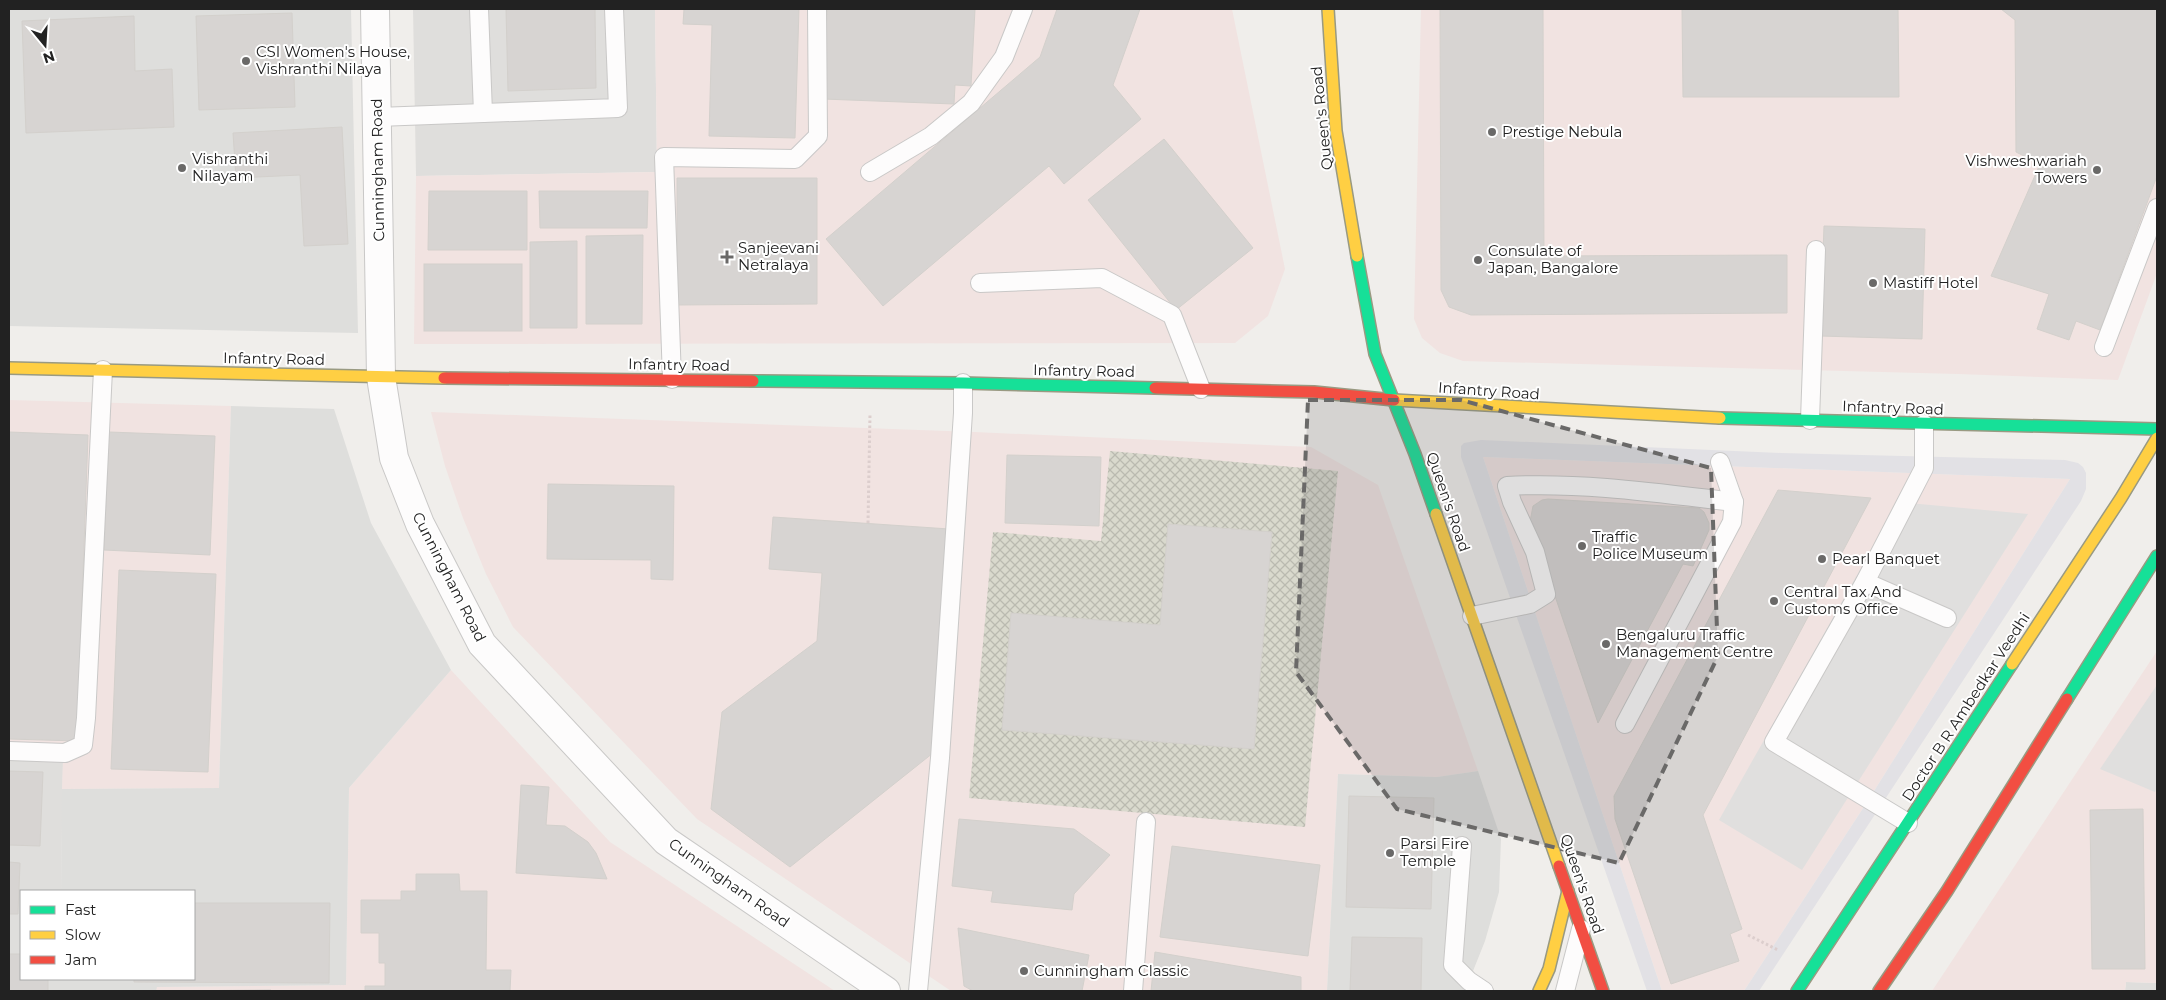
<svg xmlns="http://www.w3.org/2000/svg" width="2166" height="1000" font-family="Montserrat,sans-serif">
<defs>
<pattern id="construction-cross-hatch" width="8" height="8" patternUnits="userSpaceOnUse" patternTransform="scale(1.25)"><rect width="8" height="8" fill="#d9d9cd"/><path d="M0 0l8 8M0 8l8-8" fill="none" stroke="#babab0"/></pattern>
</defs>
<rect width="100%" height="100%" fill="#f0eeeb"/>
<g fill="#dfdedc">
<polygon points="413,9 655,9 657,172 416,176"/>
<polygon points="9,761 63,761 61,891 21,891 21,979 60,979 60,991 9,991"/>
<polygon points="2126,982 2157,983 2157,991 2125,991"/>
</g>
<g fill="#f1e3e1">
<polygon points="655,9 1232,9 1285,269 1268,316 1235,343 414,344 416,176 657,172"/>
<polygon points="1421,9 2157,9 2157,273 2118,380 1958,374 1463,361 1440,353 1422,338 1414,319"/>
<polygon points="9,400 231,406 219,788 62,789 63,761 9,761"/>
<polygon points="431,412 974,432 1311,447 1378,485 1478,771 1437,777 1338,774 1327,991 951,991 697,819 513,627 486,574 463,518 445,466"/>
<polygon points="1483,457 2070,479 1869,799 1744,991 1662,991"/>
<polygon points="2157,651 2157,983 2126,982 2125,991 1932,991"/>
<polygon points="451,670 610,842 835,991 156,991 156,987 346,985 349,788"/>
</g>
<g fill="#dededc">
<polygon points="9,9 351,9 358,333 9,326"/>
<polygon points="231,406 334,409 371,523 451,670 349,788 346,985 157,987 156,991 60,991 60,979 194,979 194,891 61,891 62,789 219,788"/>
<polygon points="1478,771 1501,839 1499,892 1485,941 1465,991 1327,991 1338,774 1437,777"/>
</g>
<polygon fill="url(#construction-cross-hatch)" points="1110,451 1338,471 1305,827 969,798 993,532 1101,541"/>
<g fill="#e0dfde">
<polygon points="1898,502 2028,514 1802,870 1719,820"/>
<polygon points="2157,685 2157,787 2155,792 2100,769"/>
</g>
<polygon fill="#e2e1e5" points="1481,440 1781,453 2065,460 2078,463 2083,467 2086,473 2086,489 2081,501 1759,991 1744,991 1869,799 2070,479 1483,457 1662,991 1647,991 1461,457 1461,446 1464,443"/>
<g fill="#d7d4d2" stroke="#d3d0cc">
<polygon points="506,9 595,9 596,88 508,91"/>
<polygon points="684,9 799,9 795,138 709,136 712,25 683,24"/>
<polygon points="827,9 975,9 971,86 955,85 954,104 823,99"/>
<polygon points="1057,9 1140,9 1113,85 1141,119 1064,184 1049,166 883,306 826,239 1040,57"/>
<polygon points="1440,9 1543,9 1544,256 1787,255 1787,313 1471,315 1449,307 1441,290"/>
<polygon points="1682,9 1898,9 1899,97 1683,97"/>
<polygon points="2001,9 2157,9 2157,176 2100,330 2076,321 2069,340 2037,329 2049,294 1991,276 2040,164 2016,152 2015,20"/>
<polygon points="292,13 295,107 199,110 196,16"/>
<polygon points="134,16 135,71 172,69 174,127 26,133 22,21"/>
<polygon points="342,127 348,244 304,246 300,175 236,178 233,133"/>
<polygon points="1164,139 1253,248 1176,310 1088,200"/>
<polygon points="677,178 817,178 817,304 677,305"/>
<polygon points="429,191 527,191 527,250 428,250"/>
<polygon points="539,191 648,191 647,228 540,228"/>
<polygon points="1824,226 1925,229 1922,339 1820,336"/>
<polygon points="643,235 642,324 586,324 586,236"/>
<polygon points="577,241 577,328 530,328 530,242"/>
<rect x="424" y="264" width="98" height="67"/>
<polygon points="9,432 88,435 77,741 9,739"/>
<polygon points="109,432 215,436 210,555 104,550"/>
<polygon points="1007,455 1101,457 1099,526 1005,523"/>
<polygon points="548,484 674,486 673,580 651,579 651,560 547,559"/>
<polygon points="1778,490 1871,498 1703,815 1742,929 1730,934 1739,961 1671,984 1615,819 1614,796"/>
<polygon points="1548,499 1699,508 1704,512 1709,523 1709,530 1693,566 1683,564 1598,723 1530,522 1533,506 1542,500"/>
<polygon points="773,517 949,529 933,753 790,867 711,809 722,712 817,641 822,573 769,569"/>
<polygon points="1168,524 1272,532 1254,749 1002,730 1011,613 1160,625"/>
<polygon points="119,570 216,574 208,772 111,769"/>
<polygon points="9,771 43,772 40,846 9,845"/>
<polygon points="521,785 549,787 546,825 565,826 588,842 596,853 607,879 516,873"/>
<polygon points="1349,796 1434,798 1431,909 1346,907"/>
<polygon points="2143,809 2145,969 2092,969 2090,810"/>
<polygon points="959,819 1074,829 1110,855 1074,894 1072,910 991,902 993,891 952,886"/>
<polygon points="1172,846 1320,865 1308,956 1160,937"/>
<polygon points="9,862 20,863 18,914 9,914"/>
<polygon points="416,874 459,874 460,891 487,891 486,970 511,970 510,991 365,991 365,986 385,986 385,963 379,963 379,933 361,933 361,900 401,900 401,891 416,891"/>
<polygon points="194,903 330,903 329,983 134,982 134,979 194,979"/>
<polygon points="958,928 1089,955 1082,991 973,991 964,986"/>
<polygon points="1352,937 1422,938 1421,991 1350,991"/>
<polygon points="1155,952 1301,977 1301,991 1151,991"/>
<polygon points="9,954 21,954 21,979 48,979 48,991 9,991"/>
<polygon points="271,990 271,991 164,991"/>
</g>
<g fill="none" stroke-linecap="round" stroke-linejoin="round">
<g stroke="#c9c8c7" stroke-width="20">
<g id="lane">
<polyline points="479,9 483,113"/>
<polyline points="378,117 618,108 614,9"/>
<polyline points="870,172 931,136 971,103 1004,57 1023,9"/>
<polyline points="980,283 1102,278 1172,315 1201,389"/>
<polyline points="2104,347 2157,208"/>
<polyline points="672,379 664,157 795,159 818,136 817,9"/>
<polyline points="1810,420 1816,250"/>
<polyline points="1865,582 1947,618"/>
<path d="M 1472,616 L 1530,604 L 1546,594 L 1535,552 L 1512,502 L 1507,486 C 1584,482 1658,493 1734,502"/>
<polyline points="1625,724 1732,522 1734,502 1720,462"/>
<polyline points="9,751 65,753 83,745 86,718 103,370"/>
<polyline points="1908,823 1774,742 1865,582 1924,468 1924,424"/>
<polyline points="1462,846 1453,965 1469,981 1484,991"/>
<polyline points="918,991 940,758 963,413 963,383"/>
<polyline points="1133,991 1146,822"/>
<polyline points="1565,991 1581,929"/>
</g>
</g>
<g stroke="#c9c8c7" stroke-width="30">
<polyline id="street" points="375,9 381,377 394,458 420,524 482,644 666,841 886,991"/>
</g>
<g stroke="#999a82" stroke-width="14">
<g id="fast">
<polyline points="1357,256 1375,354 1415,454 1436,514"/>
<polyline points="753,381 963,383 1155,388"/>
<polyline points="1720,418 2157,429"/>
<polyline points="2067,699 2157,556"/>
<polyline points="1797,991 2012,664"/>
</g>
</g>
<g stroke="#999a82" stroke-width="14">
<g id="slow">
<polyline points="1328,9 1336,131 1357,256"/>
<polyline points="9,368 444,378"/>
<polyline points="1394,400 1720,418"/>
<polyline points="1436,514 1559,866"/>
<polyline points="2012,664 2121,498 2157,438"/>
<polyline points="1539,991 1549,969 1568,891"/>
</g>
</g>
<g stroke="#999a82" stroke-width="14">
<g id="jam">
<polyline points="444,378 753,381"/>
<polyline points="1155,388 1314,392 1394,400"/>
<polyline points="1559,866 1603,991"/>
<polyline points="1879,991 1947,891 2067,699"/>
</g>
</g>
<g stroke="#dccecd" stroke-width="3" stroke-dasharray="2.5 2.5" stroke-linecap="butt">
<polyline points="868,523 870,414"/>
<polyline points="1748,935 1778,950"/>
</g>
<use href="#lane" stroke="#fdfcfc" stroke-width="18"/>
<use href="#street" stroke="#fdfcfc" stroke-width="28"/>
<use href="#fast" stroke="#16e098" stroke-width="11"/>
<use href="#slow" stroke="#ffcf43" stroke-width="11"/>
<use href="#jam" stroke="#f24e42" stroke-width="11"/>
</g>
<path fill="#6a6968" fill-opacity="0.2" stroke="#6a6968" stroke-width="4" stroke-dasharray="10 6" stroke-linejoin="round" d="M 1308,400 L 1461,400 L 1711,468 L 1718,656 L 1619,863 L 1397,809 L 1296,672 Z"/>
<g fill="#6a6968" stroke="#fff" stroke-width="2">
<circle cx="246" cy="61" r="5"/>
<circle cx="1492" cy="132" r="5"/>
<circle cx="182" cy="168" r="5"/>
<circle cx="2097" cy="170" r="5"/>
<path d="M724.5 249.5h5v5h5v5h-5v5h-5v-5h-5v-5h5z"/>
<circle cx="1478" cy="260" r="5"/>
<circle cx="1873" cy="283" r="5"/>
<circle cx="1582" cy="546" r="5"/>
<circle cx="1822" cy="559" r="5"/>
<circle cx="1774" cy="601" r="5"/>
<circle cx="1606" cy="644" r="5"/>
<circle cx="1390" cy="853" r="5"/>
<circle cx="1024" cy="971" r="5"/>
</g>
<g text-anchor="middle" stroke-width="4" stroke-linejoin="round" paint-order="stroke">
<g font-size="15" fill="#222" stroke="#fff" text-anchor="start">
<text x="256" y="57">CSI Women's House,<tspan x="256" dy="17">Vishranthi Nilaya</tspan></text>
<text x="1502" y="137">Prestige Nebula</text>
<text x="192" y="164">Vishranthi<tspan x="192" dy="17">Nilayam</tspan></text>
<text x="2087" y="166" text-anchor="end">Vishweshwariah<tspan x="2087" dy="17">Towers</tspan></text>
<text x="738" y="253">Sanjeevani<tspan x="738" dy="17">Netralaya</tspan></text>
<text x="1488" y="256">Consulate of<tspan x="1488" dy="17">Japan, Bangalore</tspan></text>
<text x="1883" y="288">Mastiff Hotel</text>
<text x="1592" y="542">Traffic<tspan x="1592" dy="17">Police Museum</tspan></text>
<text x="1832" y="564">Pearl Banquet</text>
<text x="1784" y="597">Central Tax And<tspan x="1784" dy="17">Customs Office</tspan></text>
<text x="1616" y="640">Bengaluru Traffic<tspan x="1616" dy="17">Management Centre</tspan></text>
<text x="1400" y="849">Parsi Fire<tspan x="1400" dy="17">Temple</tspan></text>
<text x="1034" y="976">Cunningham Classic</text>
</g>
<g font-size="15" fill="#222" stroke="#fff">
<text transform="translate(1322 118) rotate(-96)" y="5">Queen's Road</text>
<text transform="translate(378 170) rotate(-91)" y="5">Cunningham Road</text>
<text transform="translate(274 359) rotate(1)" y="5">Infantry Road</text>
<text transform="translate(679 365) rotate(1)" y="5">Infantry Road</text>
<text transform="translate(1084 371) rotate(1)" y="5">Infantry Road</text>
<text transform="translate(1489 391) rotate(4)" y="5">Infantry Road</text>
<text transform="translate(1893 408) rotate(2)" y="5">Infantry Road</text>
<text transform="translate(1448 502) rotate(71)" y="5">Queen's Road</text>
<text transform="translate(449 577) rotate(63)" y="5">Cunningham Road</text>
<text transform="translate(1966 707) rotate(-57)" y="5">Doctor B R Ambedkar Veedhi</text>
<text transform="translate(729 883) rotate(35)" y="5">Cunningham Road</text>
<text transform="translate(1582 884) rotate(71)" y="5">Queen's Road</text>
</g>
</g>
<rect width="2166" height="1000" fill="none" stroke="#222222" stroke-width="20"/>
<rect x="20" y="890" width="175" height="90" fill="#ffffff" stroke="#a7a7a7"/>
<rect x="30" y="906" width="25" height="8" fill="#16e098" stroke="#a7a7a7"/>
<text x="65" y="915" font-size="15" fill="#222222">Fast</text>
<rect x="30" y="931" width="25" height="8" fill="#ffcf43" stroke="#a7a7a7"/>
<text x="65" y="940" font-size="15" fill="#222222">Slow</text>
<rect x="30" y="956" width="25" height="8" fill="#f24e42" stroke="#a7a7a7"/>
<text x="65" y="965" font-size="15" fill="#222222">Jam</text>
<g transform="translate(45 45) rotate(162)" stroke="#ffffff" stroke-width="4" paint-order="stroke">
<path d="M0-4L9 19L0 12L-9 19Z" fill="#222222"/>
<text y="-8" font-size="14" font-weight="bold" text-anchor="middle" fill="#222222">N</text>
</g>
</svg>
